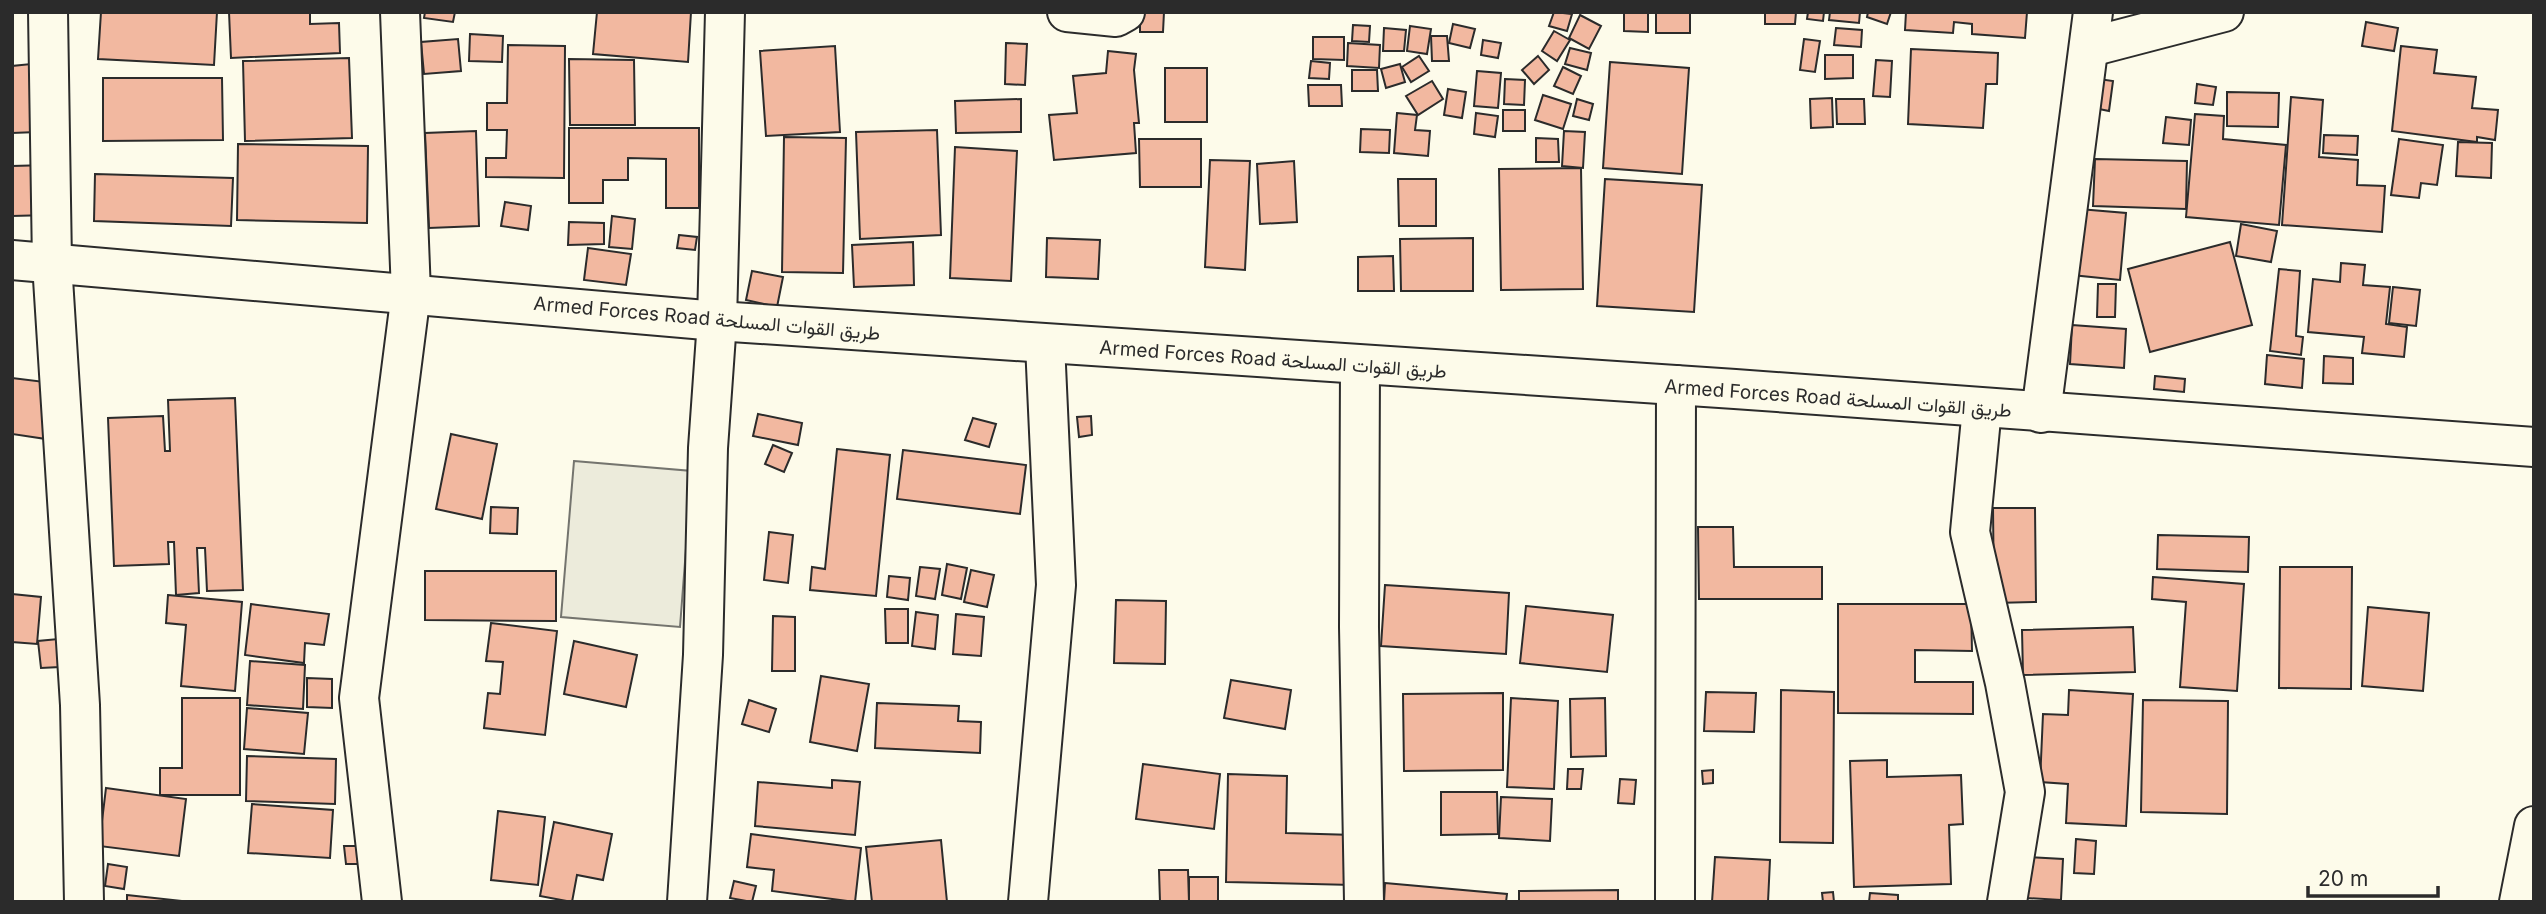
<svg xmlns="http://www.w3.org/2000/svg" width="2546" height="914" font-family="Inter,Vazirmatn,sans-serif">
<rect width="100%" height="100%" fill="#fdfbea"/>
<polygon fill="#ecebdb" stroke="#74746e" stroke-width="2" points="574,461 692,471 680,627 561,617"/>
<g fill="#f2b8a0" stroke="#2b2b2b" stroke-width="2">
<polygon points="101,12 217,12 214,65 98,59"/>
<polygon points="229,12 310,12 310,24 339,23 340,53 231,58"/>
<polygon points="425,12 455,12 453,22 424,18"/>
<polygon points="597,12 691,12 688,62 593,54"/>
<polygon points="1140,12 1164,12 1163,32 1140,32"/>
<polygon points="1554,12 1572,14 1567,31 1549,26"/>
<polygon points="1624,12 1648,12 1648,32 1624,31"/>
<rect x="1656" y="12" width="34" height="21"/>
<polygon points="1765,12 1796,12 1795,24 1765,24"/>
<polygon points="1808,12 1824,12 1823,21 1807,19"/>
<polygon points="1830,12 1860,12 1859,23 1829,20"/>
<polygon points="1868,12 1891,12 1887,24 1867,17"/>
<polygon points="1906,12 2027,12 2025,38 1972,34 1972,24 1954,22 1953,33 1905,30"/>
<polygon points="1580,15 1601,26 1589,49 1569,38"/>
<polygon points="2366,22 2398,28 2394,51 2362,46"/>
<polygon points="1453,24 1475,29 1470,48 1449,43"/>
<polygon points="1353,25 1370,26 1369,42 1352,41"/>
<polygon points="1410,26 1431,29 1427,54 1407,51"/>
<polygon points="1384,28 1406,30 1404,51 1383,51"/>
<polygon points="1836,28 1862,30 1861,47 1834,45"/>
<polygon points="1554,31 1570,40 1557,61 1542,51"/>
<polygon points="470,34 503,36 502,62 469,61"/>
<polygon points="1431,36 1447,36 1449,61 1432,61"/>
<polygon points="1313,37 1344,37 1344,60 1313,59"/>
<polygon points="458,39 461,71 424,74 421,42"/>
<polygon points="1804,39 1820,41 1815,72 1800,70"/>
<polygon points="1483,40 1501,43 1498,58 1481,55"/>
<polygon points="1006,43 1027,44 1025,85 1005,84"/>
<polygon points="1348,43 1380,45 1379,68 1347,66"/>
<polygon points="508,45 565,46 564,178 486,177 486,158 506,158 507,130 487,130 487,103 507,103"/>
<polygon points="835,46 840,132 766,136 760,51"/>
<polygon points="2401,46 2437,50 2434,73 2476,77 2472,108 2498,110 2495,140 2477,137 2477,142 2392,131"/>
<polygon points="1570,48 1591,53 1587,70 1565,64"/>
<polygon points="1911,49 1998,53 1997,84 1986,84 1983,128 1908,124"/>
<polygon points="1108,51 1136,54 1134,70 1139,123 1134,123 1136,153 1054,160 1049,115 1077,113 1073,76 1106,73"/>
<polygon points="1825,55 1853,55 1853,78 1825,79"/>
<polygon points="1419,56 1429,71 1411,82 1402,67"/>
<polygon points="1538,56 1549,70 1534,84 1522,70"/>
<polygon points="349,58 352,138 245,141 243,61"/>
<polygon points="569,59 634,60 635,125 570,125"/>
<polygon points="1876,60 1892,61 1890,97 1873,96"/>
<polygon points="1311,61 1330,63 1329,79 1309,78"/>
<polygon points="1610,62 1689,68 1682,174 1603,168"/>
<polygon points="31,64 37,132 12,133 12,66"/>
<polygon points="1400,64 1405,82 1386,88 1381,69"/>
<polygon points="1563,67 1581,76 1573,94 1554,86"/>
<rect x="1165" y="68" width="42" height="54"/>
<polygon points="1352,70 1377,70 1378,91 1352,91"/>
<polygon points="1477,71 1501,73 1498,108 1474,106"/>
<polygon points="103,78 222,78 223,140 103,141"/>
<polygon points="2092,78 2113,81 2109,111 2089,107"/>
<polygon points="1505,79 1525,80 1524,105 1504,104"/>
<polygon points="1432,81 1443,99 1418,115 1406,96"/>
<polygon points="2197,84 2216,87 2213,105 2195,103"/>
<polygon points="1308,85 1341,85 1342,106 1309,106"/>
<polygon points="1448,89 1466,92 1462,118 1444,115"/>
<polygon points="2227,92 2279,93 2278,127 2227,126"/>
<polygon points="1543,95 1571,104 1563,129 1535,120"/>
<polygon points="2291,97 2323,100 2319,157 2358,160 2357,185 2385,186 2382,232 2282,225"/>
<polygon points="1832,98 1833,127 1811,128 1810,99"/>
<polygon points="1021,99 1021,132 956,133 955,101"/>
<polygon points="1577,99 1593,104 1589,120 1573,116"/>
<polygon points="1836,99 1864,99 1865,124 1837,124"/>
<rect x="1503" y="110" width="22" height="21"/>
<polygon points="1397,113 1417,115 1415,130 1430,131 1428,156 1394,153"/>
<polygon points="1476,113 1498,116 1495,137 1474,134"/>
<polygon points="2195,114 2224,116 2223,139 2286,145 2279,225 2186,217"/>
<polygon points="2166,117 2191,120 2189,145 2163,143"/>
<polygon points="569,128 699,128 699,208 666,208 666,159 628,158 628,180 603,180 603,203 569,203"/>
<polygon points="1361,129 1390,130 1389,153 1360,152"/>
<polygon points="937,130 941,235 860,239 856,132"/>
<polygon points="476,131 479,226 429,228 425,133"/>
<polygon points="1564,131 1585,132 1583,168 1562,166"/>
<polygon points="2324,135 2358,136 2357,155 2323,153"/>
<polygon points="784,137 846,138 843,273 782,272"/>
<polygon points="1536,138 1558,139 1559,162 1536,162"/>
<polygon points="1139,139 1201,139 1201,187 1140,187"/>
<polygon points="2399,139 2443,145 2437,185 2421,183 2419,198 2391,195"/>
<polygon points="2458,142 2492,143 2491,178 2456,176"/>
<polygon points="238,144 368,146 367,223 237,220"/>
<polygon points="955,147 1017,151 1011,281 950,278"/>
<polygon points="2095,159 2187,161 2186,209 2093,206"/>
<polygon points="1210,160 1250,161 1245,270 1205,267"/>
<polygon points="1294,161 1297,222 1260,224 1257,164"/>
<polygon points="48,165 49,215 12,216 12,166"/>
<polygon points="1581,168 1583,289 1501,290 1499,169"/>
<polygon points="95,174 233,178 231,226 94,221"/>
<polygon points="1398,179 1436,179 1436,226 1399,226"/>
<polygon points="1605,179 1702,185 1694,312 1597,306"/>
<polygon points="505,202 531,206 528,230 501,226"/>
<polygon points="2079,209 2126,213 2120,280 2072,275"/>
<polygon points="612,216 635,219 632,249 609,247"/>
<polygon points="569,222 604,223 604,244 568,245"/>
<polygon points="2241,224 2277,231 2271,262 2236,256"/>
<polygon points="679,235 697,237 695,250 677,248"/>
<polygon points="1047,238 1100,240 1098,279 1046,277"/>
<polygon points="1473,238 1473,291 1401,291 1400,239"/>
<polygon points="913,242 914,285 854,287 852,245"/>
<polygon points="2230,242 2252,325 2150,352 2128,269"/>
<polygon points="588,248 631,254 626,285 584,280"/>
<polygon points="1393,256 1394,291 1358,291 1358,257"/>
<polygon points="2341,263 2365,265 2363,285 2390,287 2386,324 2407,327 2404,357 2362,353 2364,337 2308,332 2313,279 2340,282"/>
<polygon points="2279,269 2300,271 2296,336 2303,337 2301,355 2270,351"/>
<polygon points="752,271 783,277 777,307 746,300"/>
<polygon points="2098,284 2116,284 2115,317 2097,317"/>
<polygon points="2393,287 2420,290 2416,326 2389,323"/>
<polygon points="2072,325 2126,329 2124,368 2070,364"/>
<polygon points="2267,355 2304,359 2302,388 2265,384"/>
<polygon points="2324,356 2353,358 2353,384 2323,383"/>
<polygon points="2155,376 2185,379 2184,392 2154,389"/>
<polygon points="12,378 53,383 46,439 12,434"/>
<polygon points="235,398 243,590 207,591 205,548 197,548 199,593 176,595 174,542 168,542 169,564 114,566 108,418 163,416 165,451 170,451 168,400"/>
<polygon points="758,414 802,423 798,445 753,436"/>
<polygon points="1091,416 1092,435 1079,437 1077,417"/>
<polygon points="973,418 996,424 989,447 965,440"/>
<polygon points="451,434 497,444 482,519 436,509"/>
<polygon points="773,445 792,453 784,472 765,464"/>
<polygon points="837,449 890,455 876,596 810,590 812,567 825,569"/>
<polygon points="903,450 1026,465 1020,514 897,499"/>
<polygon points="491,507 518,508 517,534 490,533"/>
<polygon points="1993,508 2035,508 2036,602 1994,603"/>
<polygon points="1698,527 1733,527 1734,567 1822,567 1822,599 1699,599"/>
<polygon points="769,532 793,535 788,583 764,580"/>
<polygon points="2158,535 2249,537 2248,572 2157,569"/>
<polygon points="947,564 967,568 961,599 942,595"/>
<polygon points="920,567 940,569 935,599 916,596"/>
<polygon points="2280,567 2352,567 2351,689 2279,688"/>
<polygon points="971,570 994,575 987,607 964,602"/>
<polygon points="425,571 556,571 556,621 425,620"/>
<polygon points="889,576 910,578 908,600 887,597"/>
<polygon points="2153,577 2244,584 2237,691 2180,687 2186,602 2152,599"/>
<polygon points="1385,585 1509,593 1506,654 1381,646"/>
<polygon points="12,594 41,597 37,644 12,642"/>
<polygon points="168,595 242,602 235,691 181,686 186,625 166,623"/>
<polygon points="1116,600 1166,601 1165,664 1114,663"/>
<polygon points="251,604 329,614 324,645 305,643 304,663 245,655"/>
<polygon points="1838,604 1971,604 1972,651 1915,650 1915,682 1973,682 1973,714 1838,713"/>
<polygon points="1526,606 1613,615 1607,672 1520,663"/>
<polygon points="2368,607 2429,613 2423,691 2362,686"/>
<polygon points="885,609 908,609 908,643 886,643"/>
<polygon points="916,612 938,615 935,649 912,646"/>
<polygon points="956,614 984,617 981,656 953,654"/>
<polygon points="773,616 795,617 795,671 772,671"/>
<polygon points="491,623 557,631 545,735 484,728 488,693 500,694 503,662 486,661"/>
<polygon points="2133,627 2135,672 2023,675 2022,630"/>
<polygon points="58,639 60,667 41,668 38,641"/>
<polygon points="574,641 637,655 626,707 564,694"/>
<polygon points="250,661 305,665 303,709 247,705"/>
<polygon points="821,676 869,684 857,751 810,742"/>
<polygon points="307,678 332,679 332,708 307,707"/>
<polygon points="1231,680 1291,690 1285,729 1224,718"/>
<polygon points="1781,690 1834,692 1833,843 1780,842"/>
<polygon points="2069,690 2133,694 2126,826 2066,823 2068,784 2040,782 2043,714 2068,715"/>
<polygon points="1706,692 1756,693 1754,732 1704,731"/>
<polygon points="1503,693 1503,770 1404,771 1403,694"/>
<polygon points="182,698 240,698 240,795 160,795 160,768 182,768"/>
<polygon points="1511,698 1558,701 1554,789 1507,787"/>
<polygon points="1605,698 1606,756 1571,757 1570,699"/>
<polygon points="749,700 776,709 769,732 742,724"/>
<polygon points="2143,700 2228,701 2227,814 2141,812"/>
<polygon points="877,703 959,706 958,721 981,722 980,753 875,748"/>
<polygon points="247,708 308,713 304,754 244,749"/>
<polygon points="247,756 336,759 335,804 246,801"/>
<polygon points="1887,760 1887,777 1961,775 1963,824 1949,825 1951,884 1854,887 1850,761"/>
<polygon points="1143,764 1220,774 1214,829 1136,819"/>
<polygon points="1568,769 1583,769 1581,789 1567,789"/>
<polygon points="1713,770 1713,783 1703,784 1702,771"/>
<polygon points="1228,774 1287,776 1286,833 1354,835 1353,885 1226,882"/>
<polygon points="1620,779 1636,780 1634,804 1618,803"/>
<polygon points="832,780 860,782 855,835 755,826 758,782 832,788"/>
<polygon points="106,788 186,799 179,856 99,846"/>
<polygon points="1441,792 1497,792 1498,834 1441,835"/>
<polygon points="1501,797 1552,799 1550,841 1499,838"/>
<polygon points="252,804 333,810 330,858 248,853"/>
<polygon points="498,811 545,817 538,885 491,880"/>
<polygon points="554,822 612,834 603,880 577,875 572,902 540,896"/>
<polygon points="751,834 861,848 855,902 772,891 774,870 747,867"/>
<polygon points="2076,839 2096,841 2094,874 2074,873"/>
<polygon points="941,840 947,902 872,902 866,847"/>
<polygon points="344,846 372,846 373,864 346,864"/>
<polygon points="1715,857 1770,860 1768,902 1712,902"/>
<polygon points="2029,857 2063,859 2061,900 2026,898"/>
<polygon points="108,864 127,867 124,889 105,886"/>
<polygon points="1159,870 1188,870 1189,902 1160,902"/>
<rect x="1189" y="877" width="29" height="25"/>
<polygon points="734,881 756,886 752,902 730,898"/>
<polygon points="1385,883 1507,894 1506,902 1384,902"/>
<polygon points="1618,890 1618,902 1519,902 1519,891"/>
<polygon points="1833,892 1834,902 1823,902 1822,893"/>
<polygon points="1870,893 1898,895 1898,902 1869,902"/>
<polygon points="127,895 191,902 127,902"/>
</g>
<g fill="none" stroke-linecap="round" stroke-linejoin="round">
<g stroke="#2b2b2b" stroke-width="42">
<g id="minor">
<polyline points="48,12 52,263 80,705 84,902"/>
<polyline points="1067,12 1116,17 1125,12"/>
<polyline points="2090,47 2224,12"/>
<polyline points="1360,365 1359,627 1364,902"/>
<polyline points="1982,408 1970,532 2005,683 2025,792 2007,902"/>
<polyline points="2041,413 2093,12"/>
<polyline points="382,902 359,698 411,293 400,12"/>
<polyline points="687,902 703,655 708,448 717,321 725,12"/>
<polyline points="1028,902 1056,585 1045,344"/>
<polyline points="1675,902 1676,385"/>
<polyline points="2519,902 2534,826"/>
</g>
</g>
<g stroke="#2b2b2b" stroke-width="42">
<polyline id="tertiary" points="12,260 717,321 1735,389 2534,447"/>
</g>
<use href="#minor" stroke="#fdfbea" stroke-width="38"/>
<use href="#tertiary" stroke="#fdfbea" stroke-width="38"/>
</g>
<g text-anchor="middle" stroke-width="5" stroke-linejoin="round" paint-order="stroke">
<g font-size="19" fill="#2b2b2b" stroke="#fdfbea">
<text transform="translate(707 318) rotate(5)" y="7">Armed Forces Road طريق القوات المسلحة</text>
<text transform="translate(1273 359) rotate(4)" y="7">Armed Forces Road طريق القوات المسلحة</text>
<text transform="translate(1838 398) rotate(4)" y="7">Armed Forces Road طريق القوات المسلحة</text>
</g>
</g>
<rect width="2546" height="914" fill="none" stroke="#2b2b2b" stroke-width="28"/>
<path d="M2308 886v10h130v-10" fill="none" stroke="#2b2b2b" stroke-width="3.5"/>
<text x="2318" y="886" font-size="21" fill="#2b2b2b" stroke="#fdfbea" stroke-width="5" paint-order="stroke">20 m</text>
</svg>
